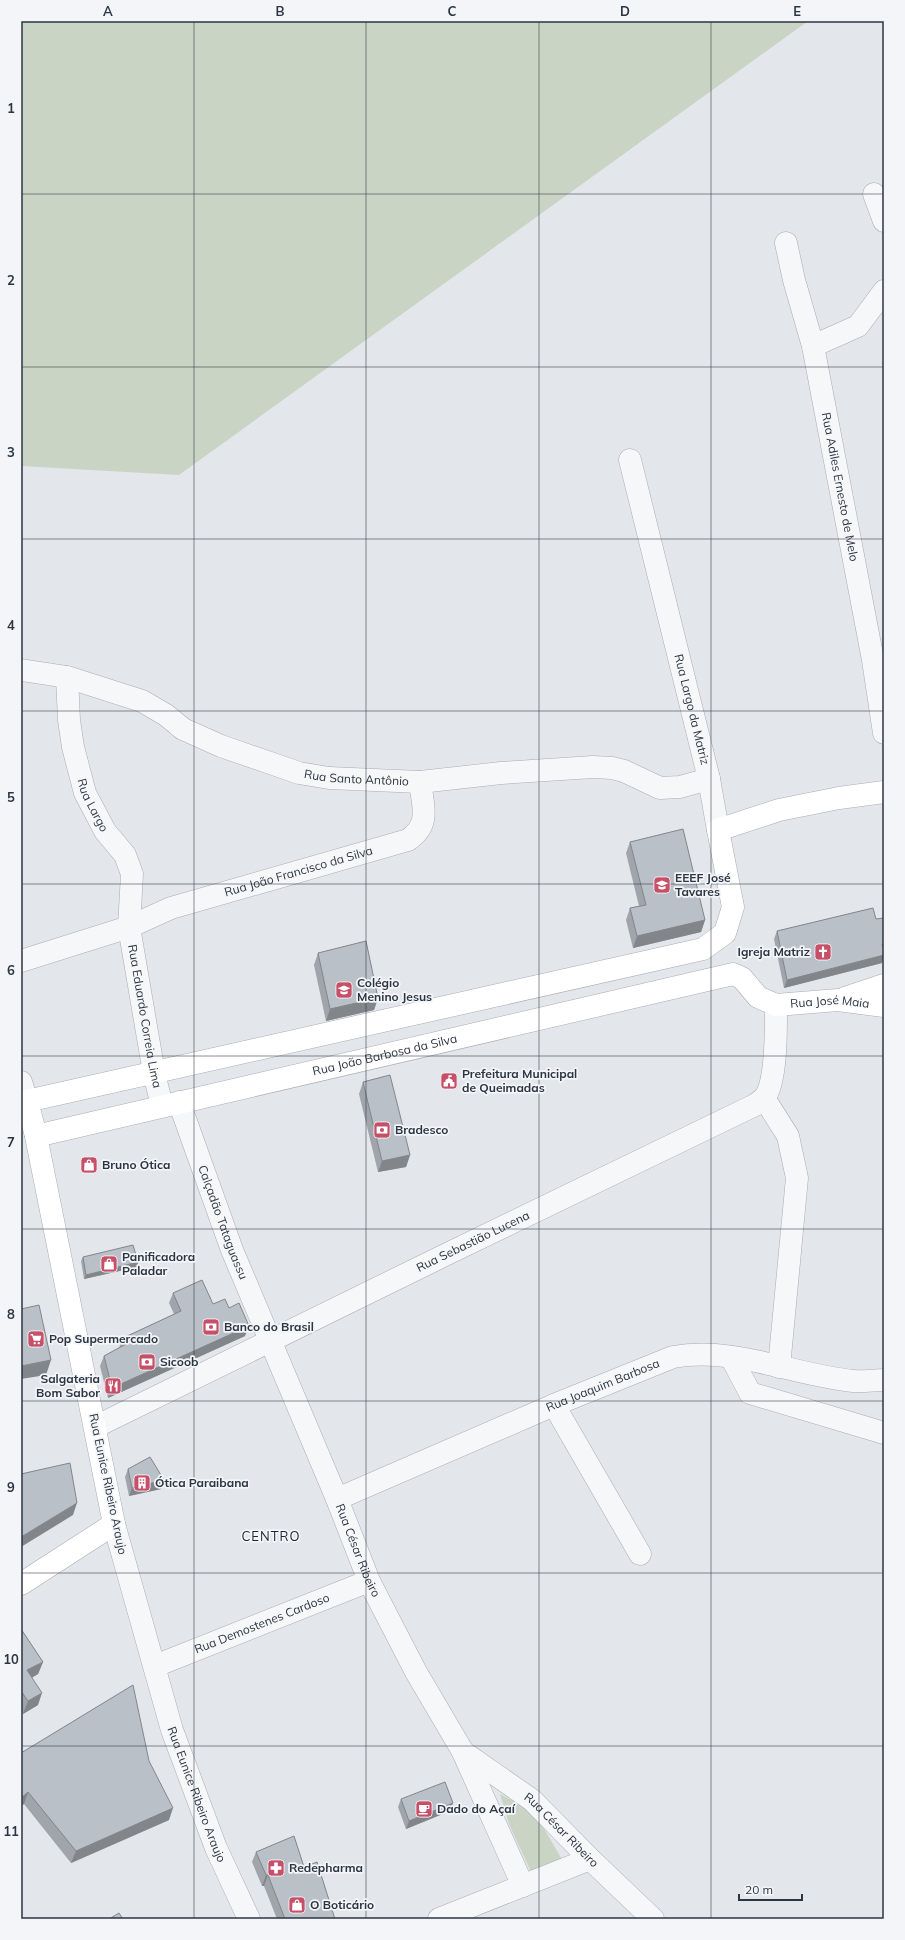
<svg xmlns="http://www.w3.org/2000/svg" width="905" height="1940" font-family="Mulish,sans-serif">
<rect width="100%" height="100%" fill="#e3e6ea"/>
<g fill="#c9d4c5">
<polygon points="21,21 808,21 179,475 21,466"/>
<polygon points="500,1794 535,1813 564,1863 532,1874 509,1824"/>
</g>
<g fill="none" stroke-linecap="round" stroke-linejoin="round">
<g stroke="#a8adb4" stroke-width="23">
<g id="street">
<polyline points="874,194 884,221"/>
<path id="s1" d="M 786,243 L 794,280 L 813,346 L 873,660 L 884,733"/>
<polyline points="813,346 858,326 884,291"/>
<path id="s2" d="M 630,460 L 709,779 L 718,830"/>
<path id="s3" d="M 21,670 L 67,677 L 142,701 L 166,715 L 183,729 L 221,746 L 299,773 L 329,778 L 420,782 L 501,773 L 593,767 L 612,768 L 624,771 L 660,788 L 680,787 L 709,779"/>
<path id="s4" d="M 67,677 L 69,720 L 73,747 L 85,793 L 105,831 L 125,855 L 132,874 L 129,927 L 154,1073 L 162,1106"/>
<path id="s5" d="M 21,961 L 129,927 L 171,908 L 408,840 C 431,824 423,807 420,782"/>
<polyline points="21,1082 27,1101"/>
<polyline points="764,1098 788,1136 797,1178 779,1367"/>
<path id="s6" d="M 179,1102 L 232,1250 L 337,1499 L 369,1581 L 416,1672 L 463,1752 L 523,1886"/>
<polyline points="731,1357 750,1393 884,1433"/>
<polyline points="554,1405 640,1554"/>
<path id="s7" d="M 95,1427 L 447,1254 L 755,1105 C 758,1103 762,1100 765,1097 C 777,1080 776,1026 776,1005"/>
<path id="s8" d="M 337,1499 L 554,1405 L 673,1357 C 734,1346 793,1375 853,1381 C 863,1382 874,1380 884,1380"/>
<path id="s9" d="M 114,1524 L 172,1730 L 216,1848 L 249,1919"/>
<path id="s10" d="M 155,1666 L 369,1581"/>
<path id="s11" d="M 463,1752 L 532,1800 L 590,1859 L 653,1919"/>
<polyline points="439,1919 590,1859"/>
</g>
</g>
<g stroke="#a8adb4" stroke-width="23">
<g id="secondary">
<polyline points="845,998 884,985"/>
<path id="s12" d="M 36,1136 L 733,974 L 742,978 L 758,997 L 776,1005 L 838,1000 L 884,1006"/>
<polyline points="21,1584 114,1524 36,1136 27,1101 703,949 725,933 733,907 718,830 779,810 839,798 884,792"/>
</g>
</g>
<use href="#street" stroke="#f6f7f9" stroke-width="22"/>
<use href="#secondary" stroke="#fff" stroke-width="22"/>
</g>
<g fill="#a0a5ab">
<polygon points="630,842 705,920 701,932 633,948 626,920 630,908 639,906 626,853"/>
<polygon points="777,931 882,963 784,988 774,939"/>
<polygon points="318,953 378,998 374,1010 326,1021 314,965"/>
<polygon points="363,1082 410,1155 406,1167 378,1172 359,1094"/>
<polygon points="83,1257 138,1262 137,1267 84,1279 81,1261"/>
<polygon points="173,1293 213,1304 229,1308 245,1336 108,1398 100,1366 104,1356 119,1348 123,1338 174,1314 169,1303"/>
<polygon points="128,1469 161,1489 129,1496 125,1477"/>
<polygon points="21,1629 43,1662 38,1674 32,1677 38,1705 23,1714 21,1710"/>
<polygon points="21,1753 149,1761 169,1820 71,1863 24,1804 21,1806"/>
<polygon points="401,1799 450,1811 406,1829 398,1807"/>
<polygon points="256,1852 304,1867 335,1919 277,1919 264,1886 262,1886 252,1862"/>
</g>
<g fill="#82868b">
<polygon points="705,920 701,932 633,948 637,936"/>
<polygon points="884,955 884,957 882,963 784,988 787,980"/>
<polygon points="378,998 374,1010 326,1021 330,1009"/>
<polygon points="410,1155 406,1167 378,1172 382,1161"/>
<polygon points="138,1262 137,1267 84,1279 86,1275"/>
<polygon points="249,1326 245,1336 108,1398 112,1388"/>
<polygon points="51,1360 46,1375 21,1379 21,1366"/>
<polygon points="164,1480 161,1489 129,1496 132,1488"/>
<polygon points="77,1503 73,1515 21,1547 21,1537"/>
<polygon points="43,1662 38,1674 23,1683 27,1670"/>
<polygon points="42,1693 38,1705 23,1714 28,1701"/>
<polygon points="28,1792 24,1804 21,1806 21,1798"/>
<polygon points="453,1803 450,1811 406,1829 409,1821"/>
<polygon points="173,1808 169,1820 71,1863 76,1851"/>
<polygon points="266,1875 268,1875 264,1886 262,1886"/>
</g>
<g fill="#bac0c7" stroke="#82868b">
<polygon points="683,829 705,920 637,936 630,908 646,905 630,842"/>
<polygon points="873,908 876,919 884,918 884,943 882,944 884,950 884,955 787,980 777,931"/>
<polygon points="366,941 378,998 330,1009 318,953"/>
<polygon points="390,1075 410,1155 382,1161 363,1082"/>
<polygon points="133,1245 138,1262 86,1275 83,1257"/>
<polygon points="202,1280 213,1304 225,1299 229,1308 239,1303 249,1326 112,1388 104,1356 126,1344 123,1338 181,1311 173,1293"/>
<polygon points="39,1305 51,1360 21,1366 21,1309"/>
<polygon points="150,1457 164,1480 132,1488 128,1469"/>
<polygon points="70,1463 77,1503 21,1537 21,1474"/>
<polygon points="21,1629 43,1662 27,1670 42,1693 28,1701 21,1691"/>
<polygon points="133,1685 149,1761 173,1808 76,1851 28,1792 21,1798 21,1753"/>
<polygon points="445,1782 453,1803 409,1821 401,1799"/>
<polygon points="294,1836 304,1867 317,1862 335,1919 285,1919 268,1875 266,1875 256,1852"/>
<polygon points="119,1913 123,1919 109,1919"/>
</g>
<path fill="none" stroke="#2c3542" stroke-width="1" stroke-opacity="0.55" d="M 194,21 L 194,1919M 366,21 L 366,1919M 539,21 L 539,1919M 711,21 L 711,1919M 21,194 L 884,194M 21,367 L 884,367M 21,539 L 884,539M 21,711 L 884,711M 21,884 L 884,884M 21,1056 L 884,1056M 21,1229 L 884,1229M 21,1401 L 884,1401M 21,1573 L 884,1573M 21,1746 L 884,1746"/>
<defs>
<g id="school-square" transform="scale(0.9)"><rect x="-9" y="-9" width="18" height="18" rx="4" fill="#c75069" stroke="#f3f5f8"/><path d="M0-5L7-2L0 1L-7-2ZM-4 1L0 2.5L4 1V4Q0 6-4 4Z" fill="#fff"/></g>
<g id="church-square" transform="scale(0.9)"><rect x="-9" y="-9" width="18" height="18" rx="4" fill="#c75069" stroke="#f3f5f8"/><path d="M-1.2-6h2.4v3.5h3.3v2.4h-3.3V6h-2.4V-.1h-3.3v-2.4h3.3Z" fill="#fff"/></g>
<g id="civic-square" transform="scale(0.9)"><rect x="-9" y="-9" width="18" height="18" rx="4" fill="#c75069" stroke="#f3f5f8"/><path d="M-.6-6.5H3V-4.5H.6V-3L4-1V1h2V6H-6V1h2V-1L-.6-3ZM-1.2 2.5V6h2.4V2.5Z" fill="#fff"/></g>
<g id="bank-square" transform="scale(0.9)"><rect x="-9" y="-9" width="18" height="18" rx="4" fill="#c75069" stroke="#f3f5f8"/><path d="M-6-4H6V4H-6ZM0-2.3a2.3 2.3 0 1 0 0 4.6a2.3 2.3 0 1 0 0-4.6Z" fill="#fff"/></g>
<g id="shop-square" transform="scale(0.9)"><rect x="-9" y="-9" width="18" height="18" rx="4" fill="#c75069" stroke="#f3f5f8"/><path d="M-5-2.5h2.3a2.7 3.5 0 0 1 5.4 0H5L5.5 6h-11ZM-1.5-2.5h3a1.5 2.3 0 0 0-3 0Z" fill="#fff"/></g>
<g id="supermarket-square" transform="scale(0.9)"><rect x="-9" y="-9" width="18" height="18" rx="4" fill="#c75069" stroke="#f3f5f8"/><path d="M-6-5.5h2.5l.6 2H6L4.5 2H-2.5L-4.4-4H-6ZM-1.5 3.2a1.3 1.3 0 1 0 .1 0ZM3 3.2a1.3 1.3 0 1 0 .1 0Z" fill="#fff"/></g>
<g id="restaurant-square" transform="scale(0.9)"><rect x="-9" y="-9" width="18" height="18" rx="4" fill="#c75069" stroke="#f3f5f8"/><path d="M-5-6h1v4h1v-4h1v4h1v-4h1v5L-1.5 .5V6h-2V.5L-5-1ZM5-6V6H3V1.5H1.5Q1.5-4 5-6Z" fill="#fff"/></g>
<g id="building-square" transform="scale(0.9)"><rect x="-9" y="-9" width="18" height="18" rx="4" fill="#c75069" stroke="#f3f5f8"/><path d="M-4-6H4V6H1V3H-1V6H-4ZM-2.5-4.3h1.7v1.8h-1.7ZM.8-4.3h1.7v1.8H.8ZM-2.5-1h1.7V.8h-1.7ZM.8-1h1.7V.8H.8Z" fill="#fff"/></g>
<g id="cafe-square" transform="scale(0.9)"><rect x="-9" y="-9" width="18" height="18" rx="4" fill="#c75069" stroke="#f3f5f8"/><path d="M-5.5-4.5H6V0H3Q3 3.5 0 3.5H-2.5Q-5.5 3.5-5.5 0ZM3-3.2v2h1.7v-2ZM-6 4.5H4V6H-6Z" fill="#fff"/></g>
<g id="pharmacy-square" transform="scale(0.9)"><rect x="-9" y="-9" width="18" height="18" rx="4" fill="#c75069" stroke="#f3f5f8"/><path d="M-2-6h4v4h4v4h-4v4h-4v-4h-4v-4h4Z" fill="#fff"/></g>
</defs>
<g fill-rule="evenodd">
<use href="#school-square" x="662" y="885"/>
<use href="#church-square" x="823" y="952"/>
<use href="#school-square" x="344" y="990"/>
<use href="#civic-square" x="449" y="1081"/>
<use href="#bank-square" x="382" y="1130"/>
<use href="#shop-square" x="89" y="1165"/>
<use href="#shop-square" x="109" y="1264"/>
<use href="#bank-square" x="211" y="1327"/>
<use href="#supermarket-square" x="36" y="1339"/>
<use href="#bank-square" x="147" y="1362"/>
<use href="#restaurant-square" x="113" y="1386"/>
<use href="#building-square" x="142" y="1483"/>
<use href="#cafe-square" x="424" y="1809"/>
<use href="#pharmacy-square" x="276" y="1868"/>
<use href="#shop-square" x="297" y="1905"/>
</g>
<g text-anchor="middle" stroke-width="3.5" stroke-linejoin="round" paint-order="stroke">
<g font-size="12" fill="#2c3542" stroke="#f3f5f8">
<text dy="4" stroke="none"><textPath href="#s1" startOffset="250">Rua Adiles Ernesto de Melo</textPath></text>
<text dy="4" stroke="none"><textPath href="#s2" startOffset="257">Rua Largo da Matriz</textPath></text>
<text dy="4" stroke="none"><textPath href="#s3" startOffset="357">Rua Santo Antônio</textPath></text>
<text dy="4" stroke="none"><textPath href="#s4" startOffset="132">Rua Largo</textPath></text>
<text dy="4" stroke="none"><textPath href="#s5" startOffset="292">Rua João Francisco da Silva</textPath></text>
<text dy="4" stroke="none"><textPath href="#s12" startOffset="824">Rua José Maia</textPath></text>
<text dy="4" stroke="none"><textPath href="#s4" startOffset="356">Rua Eduardo Correia Lima</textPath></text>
<text dy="4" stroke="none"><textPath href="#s12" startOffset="358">Rua João Barbosa da Silva</textPath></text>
<text dy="4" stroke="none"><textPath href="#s6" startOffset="128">Calçadão Tataguassu</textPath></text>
<text dy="4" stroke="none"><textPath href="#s7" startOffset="421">Rua Sebastião Lucena</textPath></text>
<text dy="4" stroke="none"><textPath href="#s8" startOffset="289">Rua Joaquim Barbosa</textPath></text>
<text transform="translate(108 1484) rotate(78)" y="4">Rua Eunice Ribeiro Araujo</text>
<text dy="4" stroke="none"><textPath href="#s6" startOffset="483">Rua César Ribeiro</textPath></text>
<text dy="4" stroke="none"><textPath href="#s10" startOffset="115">Rua Demostenes Cardoso</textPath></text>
<text dy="4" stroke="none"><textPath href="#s9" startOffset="283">Rua Eunice Ribeiro Araujo</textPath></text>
<text dy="4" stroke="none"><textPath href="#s11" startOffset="126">Rua César Ribeiro</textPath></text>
</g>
<g font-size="12" font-weight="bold" fill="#2c3542" stroke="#f3f5f8" text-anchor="start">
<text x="675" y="882">EEEF José<tspan x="675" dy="14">Tavares</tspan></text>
<text x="810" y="956" text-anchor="end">Igreja Matriz</text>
<text x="357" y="987">Colégio<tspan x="357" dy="14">Menino Jesus</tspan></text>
<text x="462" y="1078">Prefeitura Municipal<tspan x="462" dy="14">de Queimadas</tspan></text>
<text x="395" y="1134">Bradesco</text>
<text x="102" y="1169">Bruno Ótica</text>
<text x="122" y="1261">Panificadora<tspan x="122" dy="14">Paladar</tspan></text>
<text x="224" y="1331">Banco do Brasil</text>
<text x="49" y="1343">Pop Supermercado</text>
<text x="160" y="1366">Sicoob</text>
<text x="100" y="1383" text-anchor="end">Salgateria<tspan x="100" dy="14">Bom Sabor</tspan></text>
<text x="155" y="1487">Ótica Paraibana</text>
<text x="437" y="1813">Dado do Açaí</text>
<text x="289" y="1872">Redepharma</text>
<text x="310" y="1909">O Boticário</text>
</g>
<g font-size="13" letter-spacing="1" fill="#1e2633" stroke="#f3f5f8">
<text x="271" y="1541">CENTRO</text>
</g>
</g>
<rect width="905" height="1940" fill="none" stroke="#f3f5f8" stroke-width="44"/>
<path d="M739 1894v6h63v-6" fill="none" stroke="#2c3542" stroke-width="2"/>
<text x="745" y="1894" font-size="12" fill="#2c3542" stroke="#f3f5f8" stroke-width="3" paint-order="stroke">20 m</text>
<rect x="22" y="22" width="861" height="1896" fill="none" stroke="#2c3542" stroke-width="1.5"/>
<g font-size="13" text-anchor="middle" font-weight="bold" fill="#2c3542">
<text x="108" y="16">A</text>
<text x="280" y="16">B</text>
<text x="452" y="16">C</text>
<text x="625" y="16">D</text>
<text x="797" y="16">E</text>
<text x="11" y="113">1</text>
<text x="11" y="285">2</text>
<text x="11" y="457">3</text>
<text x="11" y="630">4</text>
<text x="11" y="802">5</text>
<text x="11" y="975">6</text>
<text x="11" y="1147">7</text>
<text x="11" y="1319">8</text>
<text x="11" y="1492">9</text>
<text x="11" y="1664">10</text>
<text x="11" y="1836">11</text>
</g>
</svg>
